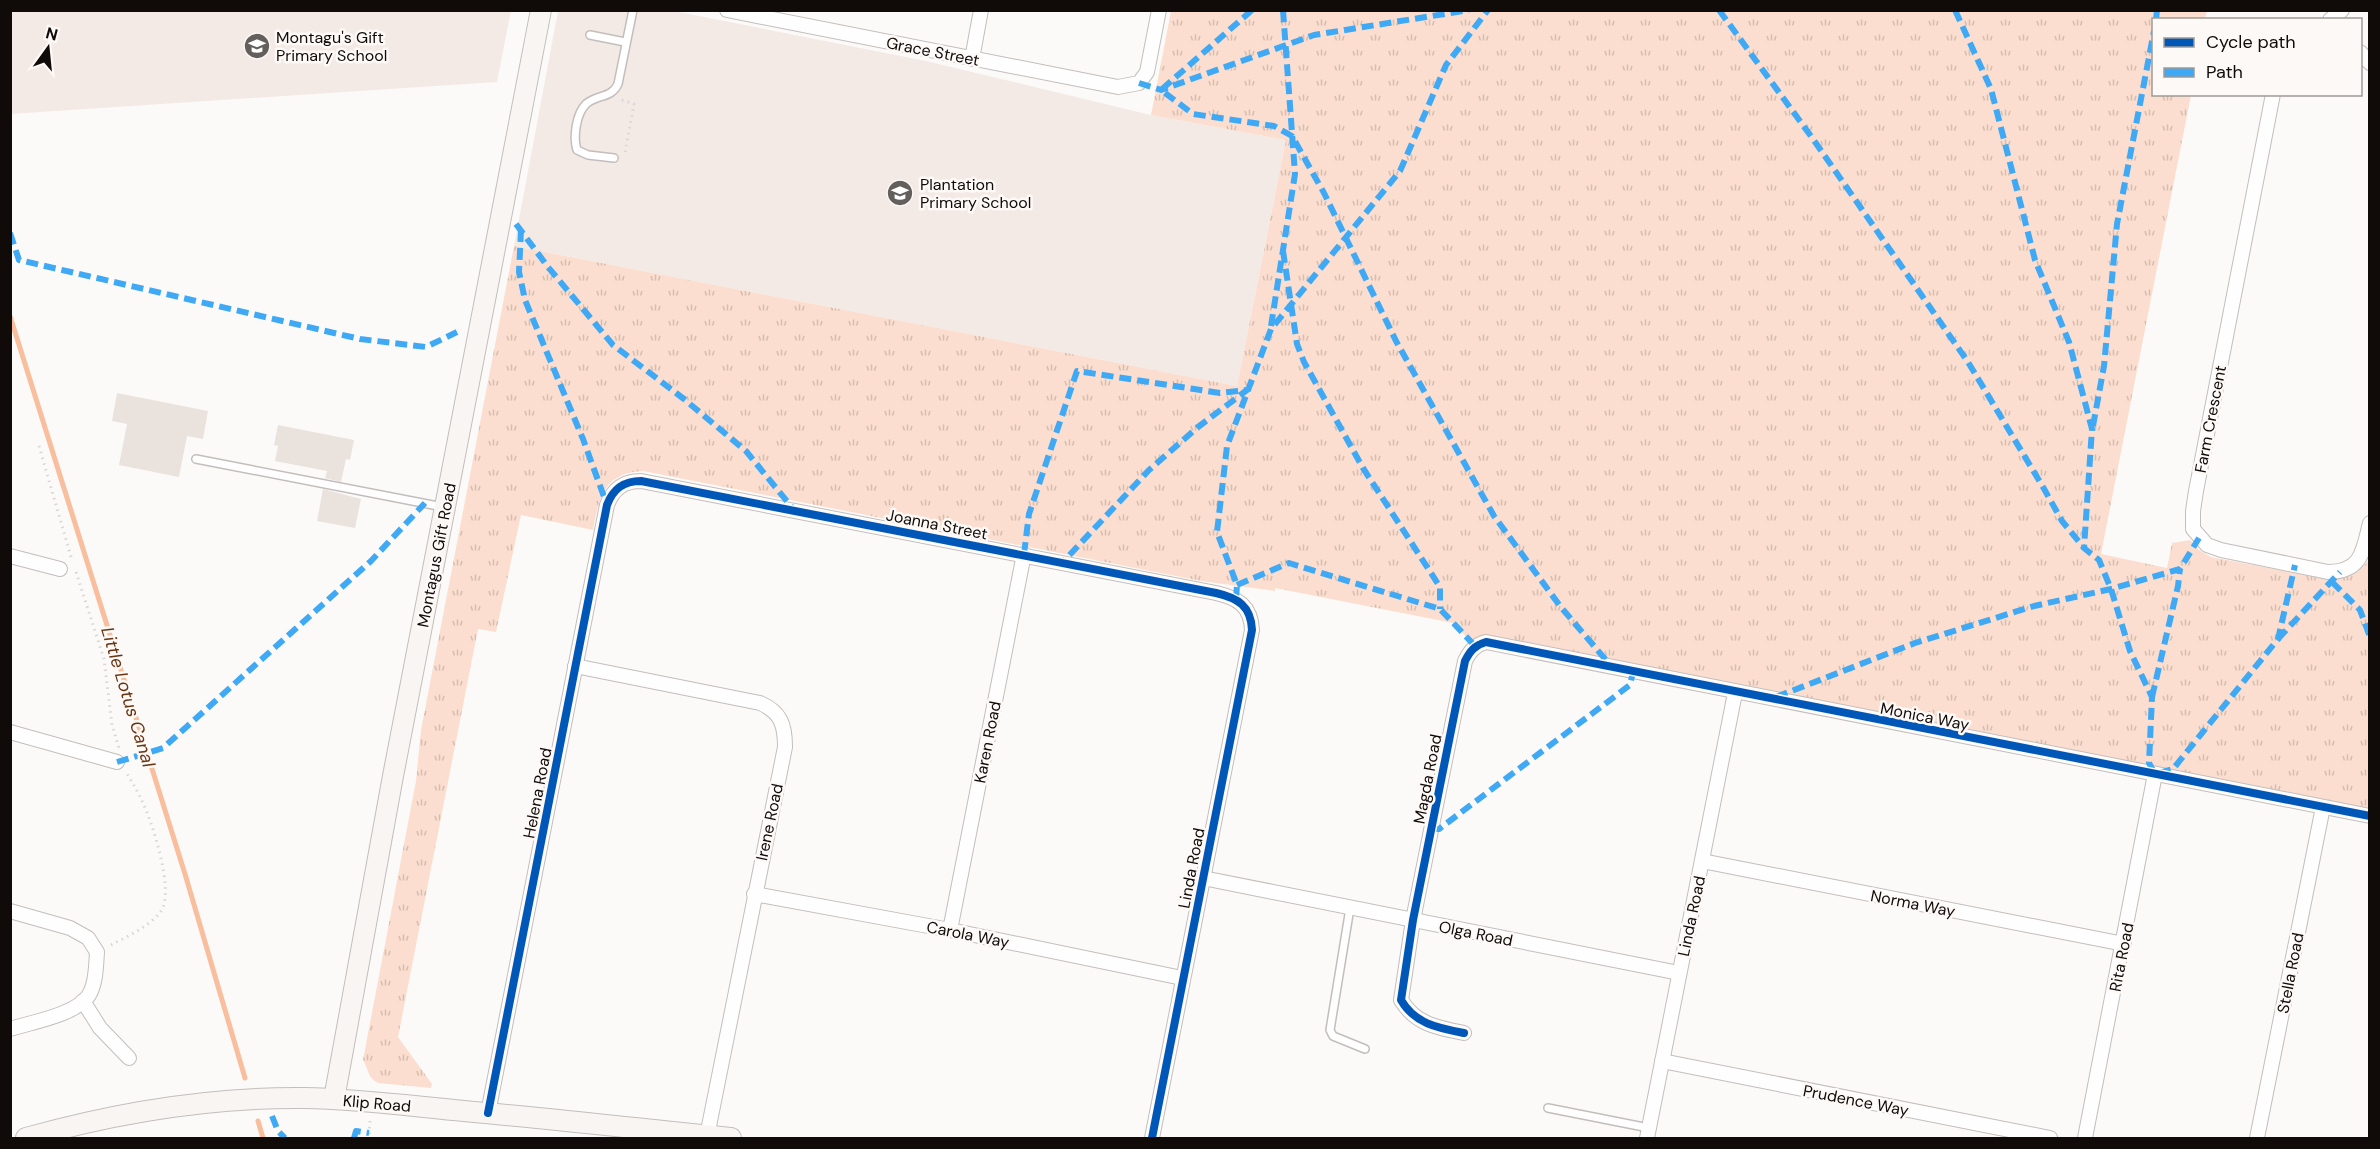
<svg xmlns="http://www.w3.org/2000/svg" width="2380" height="1149" font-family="'DM Sans',sans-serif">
<defs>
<pattern id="grass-tufts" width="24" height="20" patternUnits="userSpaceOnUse" patternTransform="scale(1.5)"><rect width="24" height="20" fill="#fbdecf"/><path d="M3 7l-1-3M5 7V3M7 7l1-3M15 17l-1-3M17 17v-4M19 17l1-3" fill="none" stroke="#d6bdb0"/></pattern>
</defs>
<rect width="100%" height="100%" fill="#fcfaf8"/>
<g fill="#f4eae5">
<polygon points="11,10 511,10 511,11 497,82 11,114"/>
<polygon points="558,11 674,11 926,61 1151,115 1286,140 1237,386 514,246"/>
</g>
<path fill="url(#grass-tufts)" d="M 1171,11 L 2207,11 L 2205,19 L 2154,20 L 2154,94 L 2191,95 L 2101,554 L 2167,568 L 2172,543 L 2190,540 L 2199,550 L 2211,557 L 2331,580 C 2348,579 2360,573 2369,559 L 2369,810 L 1472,643 L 1453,623 L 1275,588 L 1275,591 L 1201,581 L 643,471 C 604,473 599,497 593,530 L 521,515 L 496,632 L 478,629 L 398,1037 L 432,1084 L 431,1088 L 378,1083 C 367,1077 369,1070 363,1060 L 416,781 L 421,730 L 514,246 L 1237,386 L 1286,140 L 1151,115 Z"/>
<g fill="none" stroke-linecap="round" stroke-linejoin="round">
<g stroke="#f9be9d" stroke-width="5">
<polyline points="10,316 185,874 245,1078"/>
<polyline points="258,1121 263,1138"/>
</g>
</g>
<g fill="#eae2dd">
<polygon points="117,393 208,411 203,439 187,436 179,477 119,465 127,424 112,421"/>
<polygon points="278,425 354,440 350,460 346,459 341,482 325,478 327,471 275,461 278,446 274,445"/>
<polygon points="323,489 361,499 355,528 317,521"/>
</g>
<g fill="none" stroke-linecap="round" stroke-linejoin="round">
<g stroke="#c2bebc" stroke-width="10">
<g id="lane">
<polyline points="590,35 625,42"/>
<path d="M 614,158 L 588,155 L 577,150 C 573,137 576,114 586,104 C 597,94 611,99 618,84 L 633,10"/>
<polyline points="196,459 443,507"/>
<polyline points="1350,908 1330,1030 1333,1036 1365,1049"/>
<polyline points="1548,1108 1649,1128"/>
</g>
</g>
<g stroke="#c2bebc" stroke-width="16">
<g id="street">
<polyline points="727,10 1118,87 1139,83 1147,72 1159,10"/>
<polyline points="2330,20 2342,10"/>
<polyline points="2360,52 2370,63"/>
<polyline points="972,59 981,10"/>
<path d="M 2273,94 L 2196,491 L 2193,511 L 2193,529 L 2207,545 L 2221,550 L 2328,572 C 2362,572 2363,551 2370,523"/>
<polyline points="10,556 60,569"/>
<path d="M 575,666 L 760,703 C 781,712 785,725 785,747 L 707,1136"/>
<polyline points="10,732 117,762"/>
<polyline points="1702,861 2124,944"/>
<polyline points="1203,878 1679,973"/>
<polyline points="754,894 950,930 1182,978"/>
<path d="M 10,911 L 70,928 L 88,938 L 97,952 C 96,966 96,983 89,995 C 76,1015 32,1022 10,1029"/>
<polyline points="950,930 1024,554"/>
<polyline points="83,1001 100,1028 129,1058"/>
<path d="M 1464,1033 C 1438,1028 1415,1024 1401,1000 L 1413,920 L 1465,661 C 1470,651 1475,645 1486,642 L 2370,816"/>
<polyline points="1662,1061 2050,1138"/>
<path d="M 488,1113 L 607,505 C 613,489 623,481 641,481 L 1216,593 C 1238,598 1251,606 1252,630 L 1152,1138"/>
<polyline points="1647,1138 1735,693"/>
<polyline points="2085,1138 2155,774"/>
<polyline points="2257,1138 2323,807"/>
</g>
</g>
<g stroke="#c2bebc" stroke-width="22">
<g id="secondary">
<polyline points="334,1099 393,776 541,10"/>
<path d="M 26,1138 C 115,1113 212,1097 305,1098 C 358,1099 411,1106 464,1111 C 553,1119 642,1129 731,1138"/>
</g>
</g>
<g stroke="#d8d7d7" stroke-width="3" stroke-dasharray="1.5 4.5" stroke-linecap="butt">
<polyline points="622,100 634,104 625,153"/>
<polyline points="39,446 71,557"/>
<polyline points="76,572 104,659 112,725 119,748"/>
<path d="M 111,945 C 128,936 149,927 161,911 C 175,892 152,820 141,799 C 137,790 132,782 127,774"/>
<polyline points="370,1121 369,1133 372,1138"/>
</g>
<use href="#lane" stroke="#fffefe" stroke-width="7"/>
<use href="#street" stroke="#fffefe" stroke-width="14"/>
<use href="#secondary" stroke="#f9f5f3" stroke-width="20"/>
<g stroke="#3fa9f5" stroke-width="6" stroke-dasharray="12 6" stroke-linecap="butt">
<polyline points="1252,10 1161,90 1193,114 1274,126 1292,136 1324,193 1396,341 1494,516 1560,606 1611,666"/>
<polyline points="1719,10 1813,139 1968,362 2043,487 2062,521 2084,548 2099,560 2111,589 2130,651 2152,697 2149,763 2155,774 2173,769 2278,639 2295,565"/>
<polyline points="1955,10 1991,89 2035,260 2069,342 2092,429 2084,548"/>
<polyline points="2156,20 2157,10"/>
<polyline points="1139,83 1161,90 1314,35 1469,10"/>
<polyline points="516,224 548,267 613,345 684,399 746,451 794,510"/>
<polyline points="521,230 519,272 525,300 583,439 607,505"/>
<polyline points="10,233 19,260 360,339 426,347 457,332"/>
<polyline points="1283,251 1297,344 1304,362 1363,468 1440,587 1440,609"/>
<polyline points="1271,326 1295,174 1283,10"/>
<polyline points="2093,426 2104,366 2117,224 2154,31"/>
<polyline points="1024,554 1029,514 1077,371 1220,393 1247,390 1198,427 1149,470 1063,562"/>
<polyline points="2332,582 2360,610 2370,637"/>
<polyline points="1237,585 1289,563 1440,609 1476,647"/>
<polyline points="1236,599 1237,585 1217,532 1227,446 1271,329 1400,171 1446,65 1488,10"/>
<polyline points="2278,639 2340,572"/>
<polyline points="1776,697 1915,643 2034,606 2111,589 2180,569 2199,538"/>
<polyline points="2152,697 2178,586 2180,569"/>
<polyline points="117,762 163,748 371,561 425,503"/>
<polyline points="1431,829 1439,829 1630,685 1633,672"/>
<polyline points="272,1116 278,1131 285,1138"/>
<polyline points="354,1138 356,1131 369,1133"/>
</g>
<g stroke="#fdf9f7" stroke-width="11">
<g id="cycleway">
<path d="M 1464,1033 C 1438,1028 1415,1024 1401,1000 L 1413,920 L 1465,661 C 1470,651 1475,645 1486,642 L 2370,816"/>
<path d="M 488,1113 L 607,505 C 613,489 623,481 641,481 L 1216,593 C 1238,598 1251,606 1252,630 L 1152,1138"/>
</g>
</g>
<use href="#cycleway" stroke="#0057b8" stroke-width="8"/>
</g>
<defs>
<g id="school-disc" transform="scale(1.35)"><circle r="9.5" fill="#635f5c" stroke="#fdf9f7"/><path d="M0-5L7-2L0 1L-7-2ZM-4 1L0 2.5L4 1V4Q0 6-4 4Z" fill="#fff"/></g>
</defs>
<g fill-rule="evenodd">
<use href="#school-disc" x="257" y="46"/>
<use href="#school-disc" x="900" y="193"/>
</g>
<g text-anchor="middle" stroke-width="5" stroke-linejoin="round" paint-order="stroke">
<g font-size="16" fill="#100b08" stroke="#fdf9f7" text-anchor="start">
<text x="276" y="43">Montagu's Gift<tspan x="276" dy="18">Primary School</tspan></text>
<text x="920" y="190">Plantation<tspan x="920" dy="18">Primary School</tspan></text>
</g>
<g font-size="16" fill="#100b08" stroke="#fdf9f7">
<text transform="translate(933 51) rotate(11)" y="6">Grace Street</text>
<text transform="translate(2210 419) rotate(-79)" y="6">Farm Crescent</text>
<text transform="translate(937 524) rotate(11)" y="6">Joanna Street</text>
<text transform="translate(436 555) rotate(-79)" y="6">Montagus Gift Road</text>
<text transform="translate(1925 716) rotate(11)" y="6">Monica Way</text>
<text transform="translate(987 742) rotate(-79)" y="6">Karen Road</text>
<text transform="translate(1427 779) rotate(-79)" y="6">Magda Road</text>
<text transform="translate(537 793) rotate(-79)" y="6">Helena Road</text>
<text transform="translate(769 822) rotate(-78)" y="6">Irene Road</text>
<text transform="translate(1191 868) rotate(-79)" y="6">Linda Road</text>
<text transform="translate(1913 903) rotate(11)" y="6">Norma Way</text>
<text transform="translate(1691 916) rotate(-78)" y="6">Linda Road</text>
<text transform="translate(1476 933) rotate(11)" y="6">Olga Road</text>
<text transform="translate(968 934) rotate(11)" y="6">Carola Way</text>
<text transform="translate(2121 957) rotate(-79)" y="6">Rita Road</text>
<text transform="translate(2290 973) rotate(-79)" y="6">Stella Road</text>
<text transform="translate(1856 1100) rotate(11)" y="6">Prudence Way</text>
<text transform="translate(377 1103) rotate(5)" y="6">Klip Road</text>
</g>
<g font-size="18" font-style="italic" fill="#683412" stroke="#fdf9f7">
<text transform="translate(128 697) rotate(73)" y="6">Little Lotus Canal</text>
</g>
</g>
<rect width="2380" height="1149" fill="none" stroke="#100b08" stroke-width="24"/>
<rect x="2152" y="18" width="210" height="78" fill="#fdf9f7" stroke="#9e9a97" stroke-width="1.5"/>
<rect x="2164" y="38" width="30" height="9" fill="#0057b8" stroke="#9e9a97" stroke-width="1.5"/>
<text x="2206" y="48" font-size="18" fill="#100b08">Cycle path</text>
<rect x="2164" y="68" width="30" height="9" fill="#3fa9f5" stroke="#9e9a97" stroke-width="1.5"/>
<text x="2206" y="78" font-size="18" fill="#100b08">Path</text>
<g transform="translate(48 48) rotate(15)" stroke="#fdf9f7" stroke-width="4.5" paint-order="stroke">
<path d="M0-4.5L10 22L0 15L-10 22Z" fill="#100b08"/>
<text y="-9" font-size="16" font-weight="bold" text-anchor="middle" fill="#100b08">N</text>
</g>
</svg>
